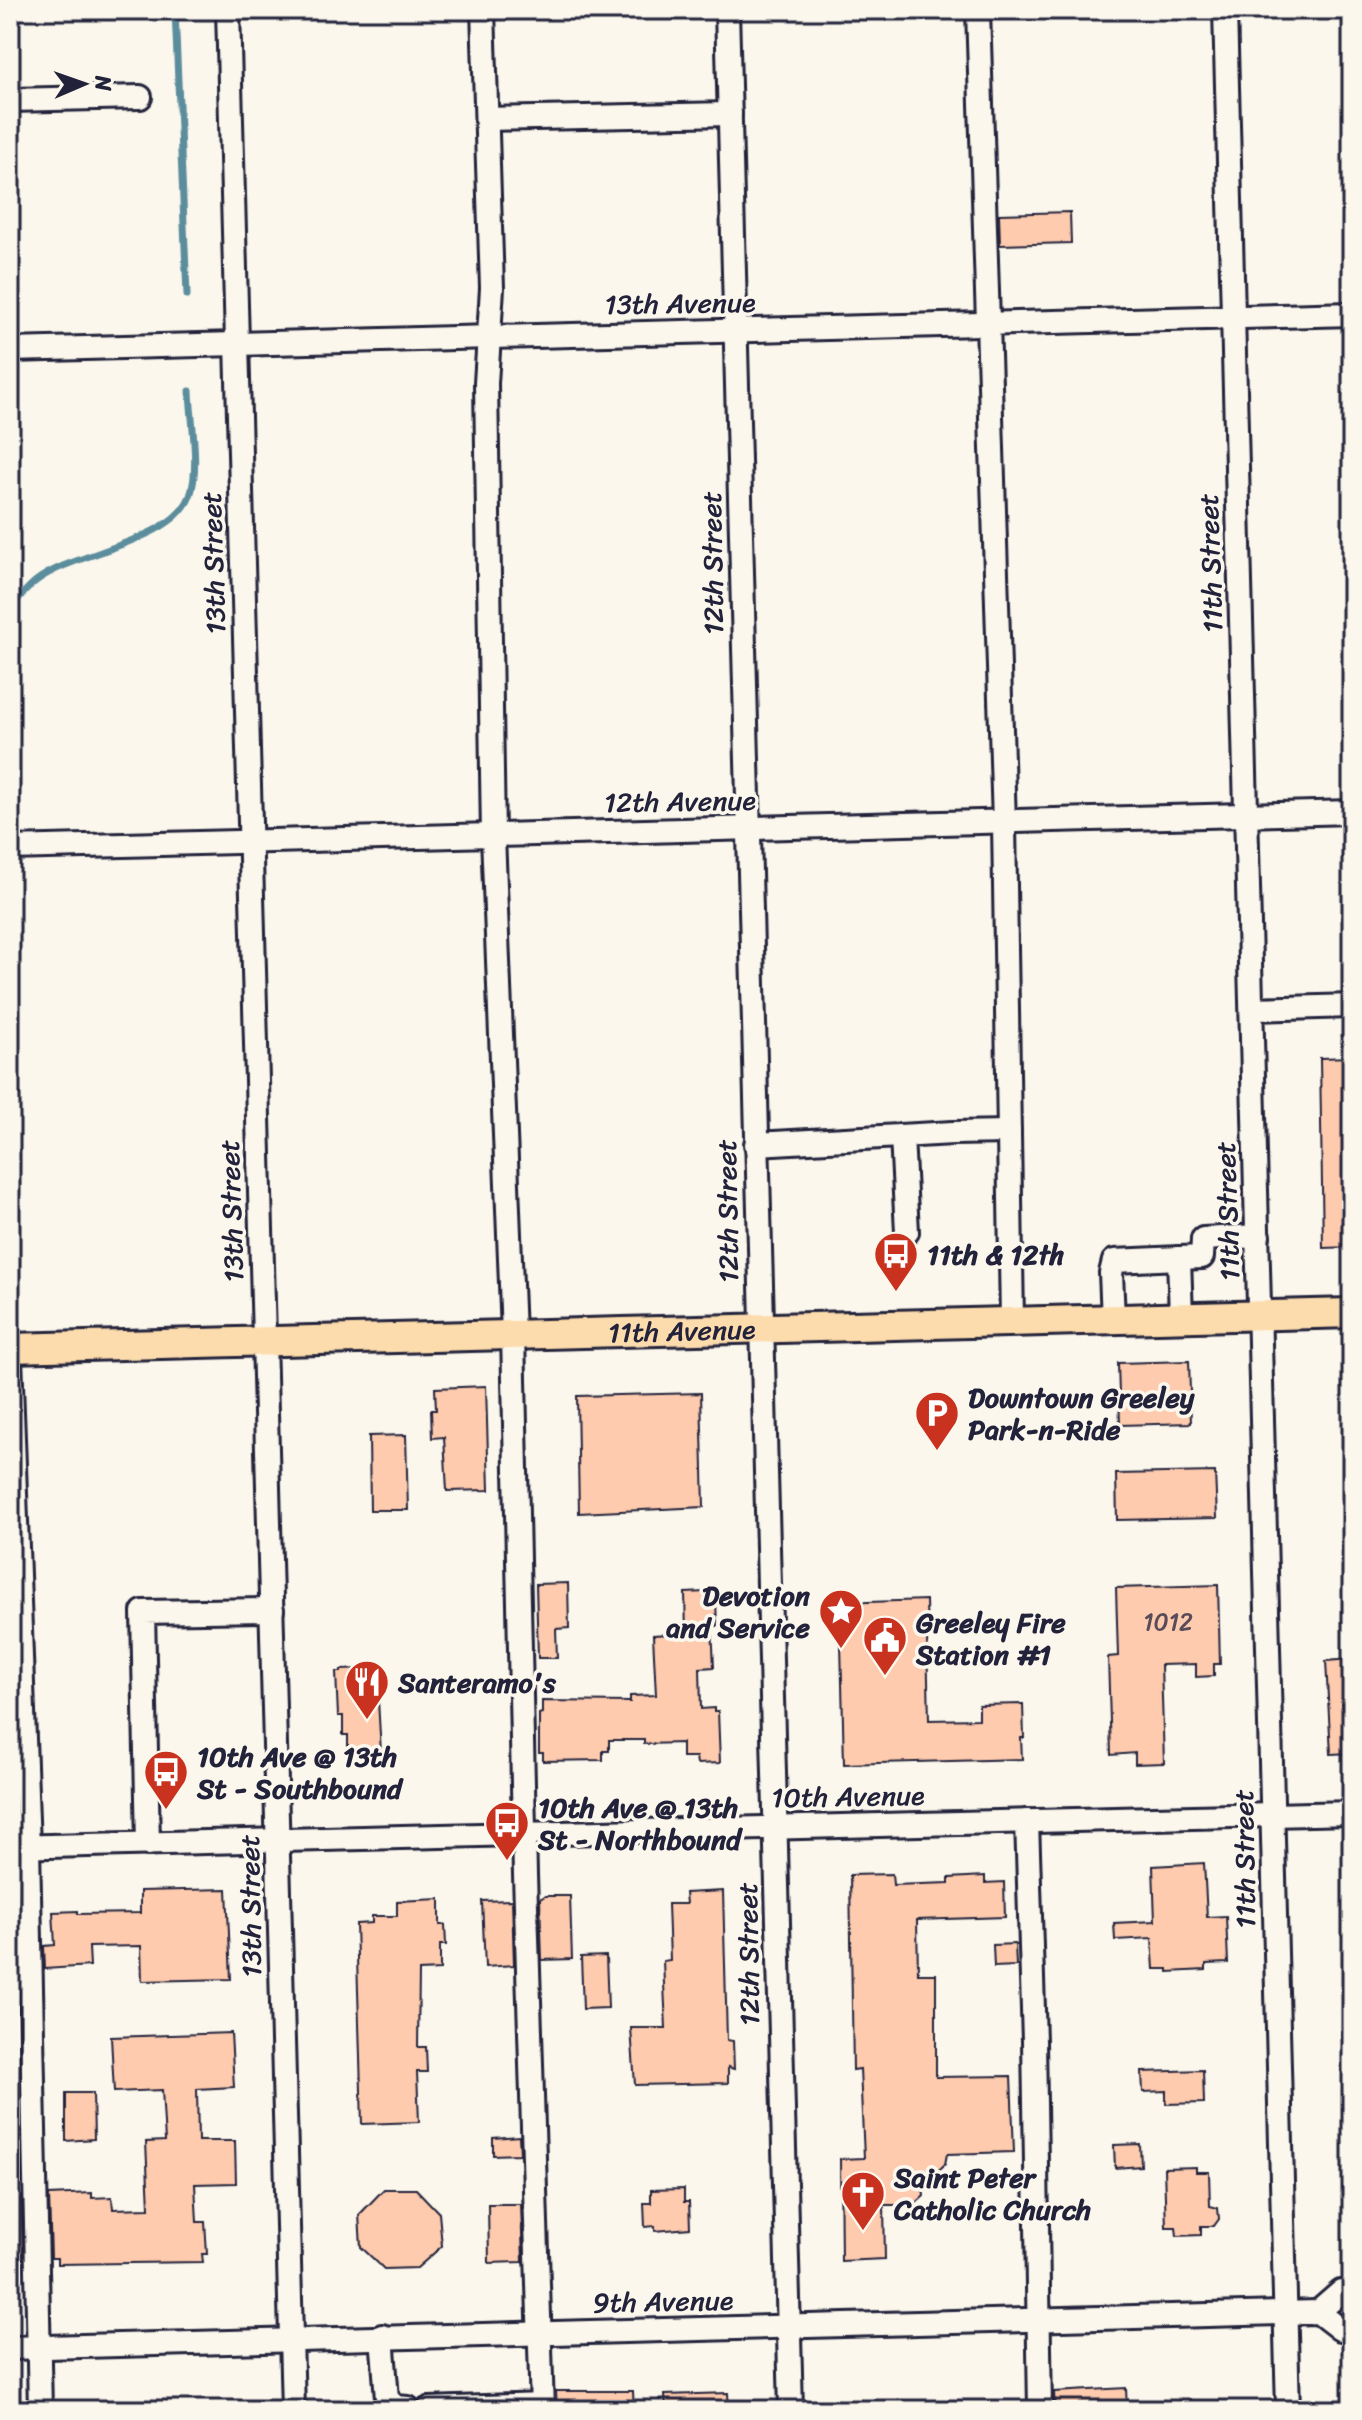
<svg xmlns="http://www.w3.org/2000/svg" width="1362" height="2420" font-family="Sriracha,sans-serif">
<rect width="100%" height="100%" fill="#fbf7ec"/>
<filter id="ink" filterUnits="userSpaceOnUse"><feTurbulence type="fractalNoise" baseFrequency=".0125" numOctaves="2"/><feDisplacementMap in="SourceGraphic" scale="16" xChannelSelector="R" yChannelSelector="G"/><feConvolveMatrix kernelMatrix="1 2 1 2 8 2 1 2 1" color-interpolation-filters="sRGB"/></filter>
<g filter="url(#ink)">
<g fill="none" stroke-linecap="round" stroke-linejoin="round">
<g stroke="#5c8d9d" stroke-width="7">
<polyline points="175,10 187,295"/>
<path d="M 10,607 C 19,599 27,588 36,581 C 75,551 172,543 190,496 C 200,469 191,420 190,391"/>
</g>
</g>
<g fill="#fecbae" stroke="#22223b" stroke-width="2">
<polygon points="1070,212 1071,243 1000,245 999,214"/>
<polygon points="1352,1057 1352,1247 1323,1248 1320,1058"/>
<polygon points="1189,1361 1191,1423 1120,1425 1118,1363"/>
<polygon points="486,1386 489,1490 447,1491 444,1437 432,1438 431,1410 436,1410 435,1388"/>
<polygon points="701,1393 704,1507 579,1513 577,1396"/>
<polygon points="406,1435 408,1510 370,1510 369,1436"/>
<polygon points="1215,1472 1217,1518 1117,1520 1116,1474"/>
<polygon points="568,1583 569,1628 556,1629 557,1658 538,1658 536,1584"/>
<polygon points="1218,1585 1220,1664 1214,1664 1214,1676 1196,1677 1196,1664 1161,1665 1164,1763 1135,1764 1135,1753 1111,1755 1108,1657 1118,1656 1116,1588"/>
<polygon points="706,1592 706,1599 716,1599 717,1626 712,1626 714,1667 700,1668 701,1709 714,1708 714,1711 718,1711 720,1763 697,1764 696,1757 682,1757 682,1743 644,1744 644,1740 609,1740 609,1751 603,1751 603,1760 543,1761 543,1753 539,1753 539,1714 542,1713 542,1701 630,1702 630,1696 656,1695 653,1635 686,1633 685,1593"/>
<polygon points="926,1600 929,1720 979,1719 979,1705 1023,1704 1024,1738 1021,1738 1022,1759 844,1764 840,1603"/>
<polygon points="1352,1659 1352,1753 1331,1754 1326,1661"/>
<polygon points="364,1669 364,1673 374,1673 375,1700 378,1700 381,1753 348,1754 348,1735 343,1735 343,1716 338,1716 336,1672 341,1672 341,1670"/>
<polygon points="1204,1863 1207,1917 1226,1916 1228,1963 1206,1964 1206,1970 1168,1972 1168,1969 1154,1969 1152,1938 1115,1940 1114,1923 1155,1921 1153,1866"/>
<polygon points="892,1874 893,1885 949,1883 949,1878 985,1876 985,1883 1004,1882 1005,1917 917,1920 918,1974 936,1974 936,2077 1011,2076 1014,2152 947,2154 945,2164 923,2186 924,2196 914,2205 884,2205 885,2259 841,2261 840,2159 864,2158 860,2069 853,2070 850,1875"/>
<polygon points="227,1889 231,1979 142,1981 141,1946 89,1947 90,1966 45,1969 44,1946 55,1945 53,1912 78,1911 78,1914 140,1913 140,1891"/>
<polygon points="723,1891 727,2040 733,2041 734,2069 728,2067 728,2083 635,2085 631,2028 666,2028 663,1961 670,1960 668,1904 686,1904 685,1893"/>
<polygon points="545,1896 570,1896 572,1959 542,1960 540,1899"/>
<polygon points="440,1899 440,1925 445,1925 446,1945 440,1945 440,1970 419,1971 418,2047 426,2047 427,2072 417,2072 419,2122 362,2124 356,1924 372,1923 372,1916 397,1916 397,1901"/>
<polygon points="512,1900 514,1965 485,1967 482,1901"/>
<polygon points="1015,1944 1016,1966 994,1967 993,1945"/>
<polygon points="606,1956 608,2008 583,2009 581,1957"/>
<polygon points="231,2033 234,2087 197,2089 198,2141 235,2141 236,2183 195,2184 197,2222 205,2222 207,2254 202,2254 203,2262 57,2264 57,2258 51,2258 49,2195 92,2193 92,2198 112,2197 113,2209 149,2208 146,2142 165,2141 162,2090 114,2092 111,2037"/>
<polygon points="1203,2070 1204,2103 1166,2104 1166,2091 1143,2092 1142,2072"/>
<polygon points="66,2093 93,2093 94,2139 66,2141"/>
<polygon points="519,2136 520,2154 493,2155 493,2138"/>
<polygon points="1140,2144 1141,2166 1115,2168 1114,2145"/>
<polygon points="1196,2167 1196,2172 1209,2172 1210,2206 1218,2208 1219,2219 1214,2226 1201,2226 1201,2235 1177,2236 1176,2227 1166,2227 1164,2168"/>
<polygon points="384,2189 416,2189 439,2213 442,2246 417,2268 384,2269 361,2247 359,2215"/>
<polygon points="684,2189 684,2202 689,2202 690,2228 655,2231 655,2226 645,2227 644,2203 651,2203 651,2190"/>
<polygon points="10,2196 21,2196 23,2259 10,2259"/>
<polygon points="488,2204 521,2204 523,2262 489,2263"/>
<polygon points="1126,2388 1127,2410 1055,2410 1054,2392"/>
<polygon points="556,2391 633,2391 634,2410 557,2410"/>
<polygon points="728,2393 729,2410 666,2410 665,2395"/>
</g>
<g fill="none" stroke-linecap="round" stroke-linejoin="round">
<g stroke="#22223b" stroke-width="28">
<g id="minor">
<polyline points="228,10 293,2410"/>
<polyline points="483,10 492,288 486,383 493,836 513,1334 525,1875 542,2410"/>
<polyline points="727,10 791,2410"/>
<polyline points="978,10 1004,823 1012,1321"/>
<polyline points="1225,10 1288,2410"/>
<polyline points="10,100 140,97"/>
<polyline points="487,119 730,114"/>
<polyline points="10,350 1352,314"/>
<polyline points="10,848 1352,812"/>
<polyline points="1252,1009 1352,1006"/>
<polyline points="902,1136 907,1232"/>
<polyline points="756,1144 953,1133 1009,1132"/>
<polyline points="1179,1258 1181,1317"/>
<polyline points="1113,1319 1111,1273 1114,1261 1202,1257 1203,1239 1258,1236"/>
<polyline points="10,1357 28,1847 40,2410"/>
<polyline points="1027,1821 1034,2041 1040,2410"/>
<polyline points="148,1844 143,1612 272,1610"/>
<polyline points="10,1847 1352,1813"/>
<polyline points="1318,2312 1341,2292 1352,2292"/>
<polyline points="382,2336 387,2399 396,2407 408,2408"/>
<polyline points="10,2348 1318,2312 1340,2329 1352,2329"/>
<polyline points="429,2409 542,2405"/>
</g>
</g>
<g stroke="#22223b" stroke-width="34">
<g id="major">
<path id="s1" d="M 10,1348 L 1352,1313"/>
</g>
</g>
<use href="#minor" stroke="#fbf7ec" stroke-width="22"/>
<use href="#major" stroke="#fcdcac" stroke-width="28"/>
</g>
</g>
<defs>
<g id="bus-pin" transform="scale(2.3)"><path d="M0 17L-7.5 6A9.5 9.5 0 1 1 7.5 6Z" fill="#c8321e" stroke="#fbf7ec"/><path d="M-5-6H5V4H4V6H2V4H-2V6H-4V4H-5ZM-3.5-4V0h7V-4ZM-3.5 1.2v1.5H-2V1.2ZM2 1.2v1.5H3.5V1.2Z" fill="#fff"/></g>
<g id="parking-pin" transform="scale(2.3)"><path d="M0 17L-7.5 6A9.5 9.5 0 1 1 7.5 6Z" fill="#c8321e" stroke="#fbf7ec"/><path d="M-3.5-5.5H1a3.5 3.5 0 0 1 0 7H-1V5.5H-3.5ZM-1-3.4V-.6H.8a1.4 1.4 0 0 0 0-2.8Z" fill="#fff"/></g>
<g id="sight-pin" transform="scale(2.3)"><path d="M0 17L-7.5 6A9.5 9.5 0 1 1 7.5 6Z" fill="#c8321e" stroke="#fbf7ec"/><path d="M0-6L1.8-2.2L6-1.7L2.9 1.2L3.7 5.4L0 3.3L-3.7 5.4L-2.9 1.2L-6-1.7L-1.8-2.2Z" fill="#fff"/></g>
<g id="civic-pin" transform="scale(2.3)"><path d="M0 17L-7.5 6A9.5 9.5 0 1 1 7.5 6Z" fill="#c8321e" stroke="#fbf7ec"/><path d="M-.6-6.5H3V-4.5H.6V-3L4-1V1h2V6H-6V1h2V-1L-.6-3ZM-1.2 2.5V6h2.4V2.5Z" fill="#fff"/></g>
<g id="restaurant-pin" transform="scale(2.3)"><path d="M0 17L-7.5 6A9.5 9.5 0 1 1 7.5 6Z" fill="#c8321e" stroke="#fbf7ec"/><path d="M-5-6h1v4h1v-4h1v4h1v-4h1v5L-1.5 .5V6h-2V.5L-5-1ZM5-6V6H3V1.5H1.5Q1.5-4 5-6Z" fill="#fff"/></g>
<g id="church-pin" transform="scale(2.3)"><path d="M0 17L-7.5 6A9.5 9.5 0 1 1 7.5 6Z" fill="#c8321e" stroke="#fbf7ec"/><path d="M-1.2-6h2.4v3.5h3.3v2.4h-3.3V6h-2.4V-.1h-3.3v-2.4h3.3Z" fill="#fff"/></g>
</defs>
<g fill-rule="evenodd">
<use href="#bus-pin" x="896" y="1254"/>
<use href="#parking-pin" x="937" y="1413"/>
<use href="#sight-pin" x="841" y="1611"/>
<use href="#civic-pin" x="885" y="1638"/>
<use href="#restaurant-pin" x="367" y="1682"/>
<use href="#bus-pin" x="166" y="1772"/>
<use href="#bus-pin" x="507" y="1823"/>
<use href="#church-pin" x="863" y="2193"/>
</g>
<g text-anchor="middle" stroke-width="7" stroke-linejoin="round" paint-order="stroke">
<g font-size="24" fill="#594c58">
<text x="1168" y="1630">1012</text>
</g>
<g font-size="28" fill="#22223b" stroke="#fbf7ec">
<text transform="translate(680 303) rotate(-1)" y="10">13th Avenue</text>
<text transform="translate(213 563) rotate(-92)" y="10">13th Street</text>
<text transform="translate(712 563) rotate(-91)" y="10">12th Street</text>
<text transform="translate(1210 563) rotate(-92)" y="10">11th Street</text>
<text transform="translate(680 801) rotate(-1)" y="10">12th Avenue</text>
<text transform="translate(231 1211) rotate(-92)" y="10">13th Street</text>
<text transform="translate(727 1211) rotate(-91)" y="10">12th Street</text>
<text transform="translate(1227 1211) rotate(-92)" y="10">11th Street</text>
<text dy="10" stroke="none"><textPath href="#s1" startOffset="672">11th Avenue</textPath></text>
<text transform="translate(848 1796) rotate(-1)" y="10">10th Avenue</text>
<text transform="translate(1244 1859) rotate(-91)" y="10">11th Street</text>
<text transform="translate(250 1906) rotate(-91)" y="10">13th Street</text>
<text transform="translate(748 1954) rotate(-91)" y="10">12th Street</text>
<text transform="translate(663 2301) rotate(-1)" y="10">9th Avenue</text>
</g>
<g font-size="28" font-weight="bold" fill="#22223b" stroke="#fbf7ec" text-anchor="start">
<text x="927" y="1264">11th &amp; 12th</text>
<text x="968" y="1407">Downtown Greeley<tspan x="968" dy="32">Park-n-Ride</tspan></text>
<text x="810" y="1605" text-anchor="end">Devotion<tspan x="810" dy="32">and Service</tspan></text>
<text x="916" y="1632">Greeley Fire<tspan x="916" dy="32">Station #1</tspan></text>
<text x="398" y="1692">Santeramo's</text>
<text x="197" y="1766">10th Ave @ 13th<tspan x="197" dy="32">St - Southbound</tspan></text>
<text x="538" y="1817">10th Ave @ 13th<tspan x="538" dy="32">St - Northbound</tspan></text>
<text x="894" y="2187">Saint Peter<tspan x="894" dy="32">Catholic Church</tspan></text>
</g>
</g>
<rect width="1362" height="2420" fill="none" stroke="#fbf7ec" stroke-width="40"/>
<rect x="20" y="20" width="1322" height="2380" fill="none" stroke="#22223b" stroke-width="3" filter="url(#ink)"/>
<g transform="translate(84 84) rotate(88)" stroke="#fbf7ec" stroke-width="6" paint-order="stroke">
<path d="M0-6L14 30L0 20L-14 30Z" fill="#22223b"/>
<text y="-12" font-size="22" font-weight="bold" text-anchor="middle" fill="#22223b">N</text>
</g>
</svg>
